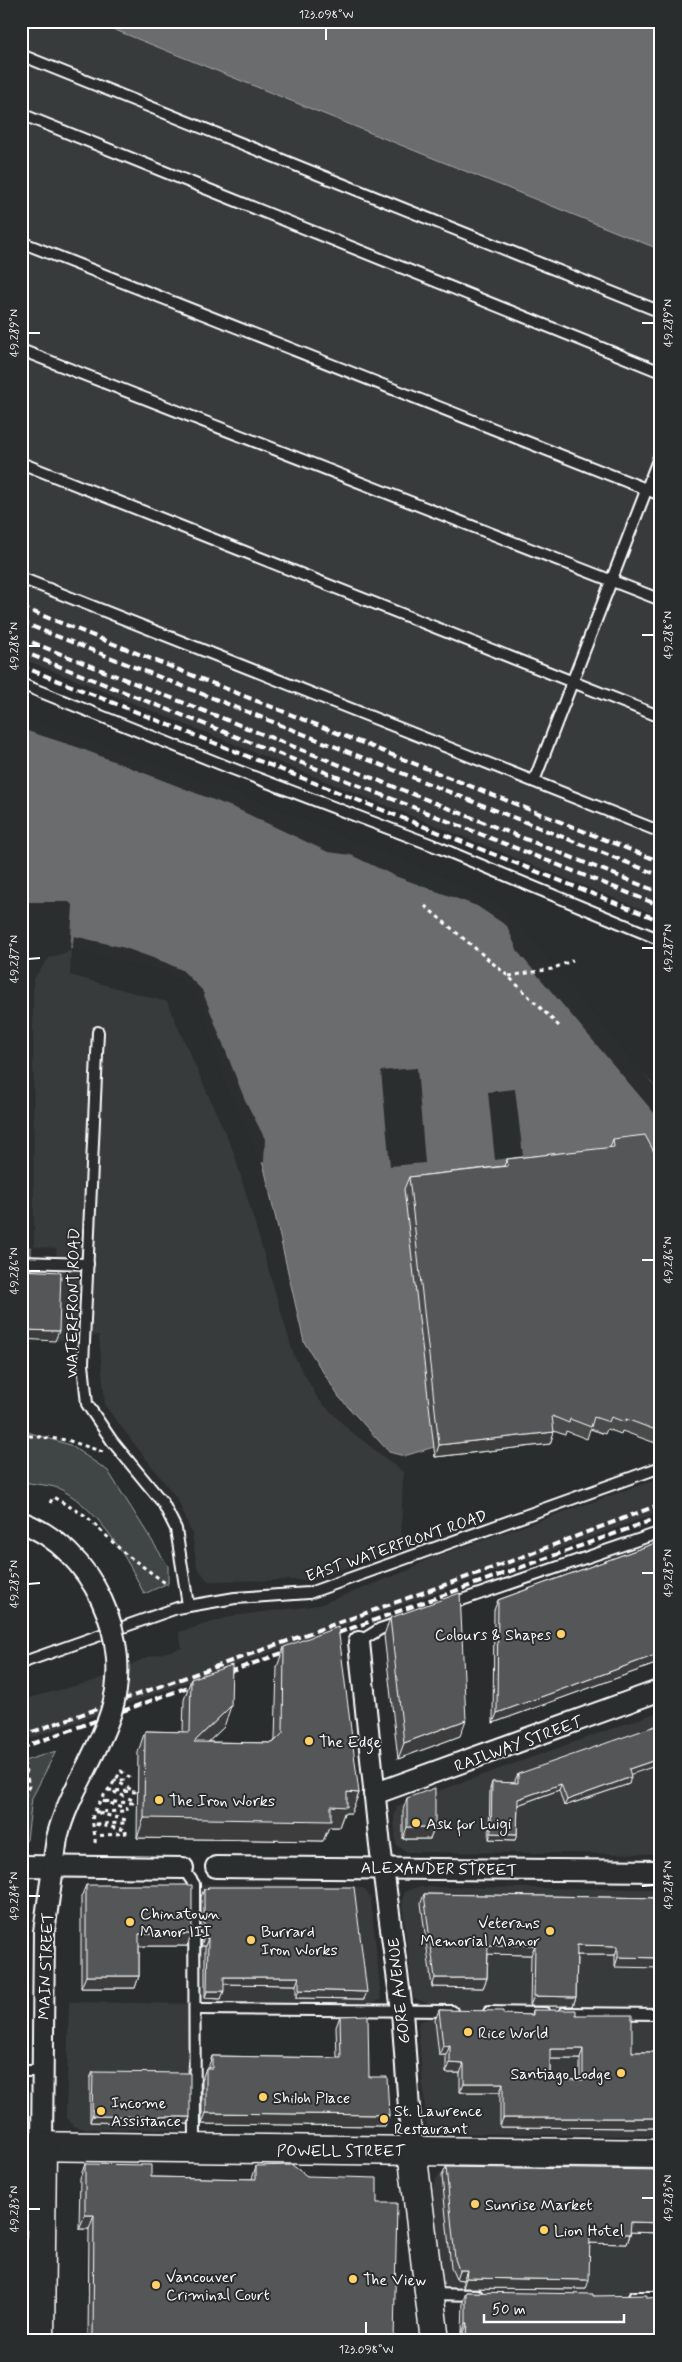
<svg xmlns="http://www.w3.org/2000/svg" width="682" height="2362" font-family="Mynerve,sans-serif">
<rect width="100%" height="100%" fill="#2a2d2e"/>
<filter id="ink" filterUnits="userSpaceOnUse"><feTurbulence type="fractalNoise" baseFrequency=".02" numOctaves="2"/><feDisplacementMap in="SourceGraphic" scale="10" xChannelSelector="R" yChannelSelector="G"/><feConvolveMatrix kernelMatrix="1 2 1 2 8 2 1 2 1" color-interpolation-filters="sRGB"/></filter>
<g filter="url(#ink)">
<g fill="#373a3b">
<polygon points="21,21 93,21 661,250 661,917 21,658"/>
<polygon points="21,902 73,906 70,975 167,1002 234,1153 294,1356 318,1399 348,1429 403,1472 401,1546 315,1580 208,1581 197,1567 192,1534 178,1500 105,1406 99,1335 55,1341 21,1339 21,1280 58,1281 56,1248 21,1246"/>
<polygon points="661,1478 661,1512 21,1742 21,1700 94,1681 148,1657 182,1648 179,1632 233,1616 319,1605 407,1571 426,1560"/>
<polygon points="661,1711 661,1854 407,1852 396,1845 394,1816 397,1807 402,1804"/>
<polygon points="194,1884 353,1886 365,1889 371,1899 381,2000 370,2003 370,2010 196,2009 195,2121 188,2121 183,2130 84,2129 73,2126 66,2116 69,2002 196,2004"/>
<polygon points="417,1887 661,1889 661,2136 435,2133 431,2130 427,2126 426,2118 418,2029 419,2022 430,2018 427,2003 413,1998 402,1901 405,1892"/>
<polygon points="449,2171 661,2172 661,2297 452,2295 451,2289 444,2287 442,2283 433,2186 439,2174"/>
</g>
<g fill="#414445" stroke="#a0a2a2">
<path d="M 21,1430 L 70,1445 L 108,1471 L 168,1566 L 168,1583 L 144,1594 C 127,1557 100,1511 62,1490 C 52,1484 33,1485 21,1481 Z"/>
<polygon points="56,1751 32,1798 27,1840 21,1846 21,1762"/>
</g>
<g fill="#6a6c6d" stroke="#a6a7a7">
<polygon points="93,21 661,21 661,250"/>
<polygon points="21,717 496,905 661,1094 661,1379 404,1456 389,1452 339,1397 304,1342 264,1167 228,1085 201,998 182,979 166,970 72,948 48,956 30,978 31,1269 21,1319"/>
</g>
<g fill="#2a2d2e">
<polygon points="21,715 256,799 446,877 499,904 518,921 661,1094 661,1121 518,952 507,926 477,906 395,876 351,855 328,852 237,809 77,747 21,729"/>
<polygon points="21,902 69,902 73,906 70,951 49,958 33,979 34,1247 21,1246"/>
<polygon points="74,936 125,948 164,962 182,970 202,990 244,1098 265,1139 264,1162 260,1163 225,1086 199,999 181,981 165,972 72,951"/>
<polygon points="417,1068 425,1163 390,1166 381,1071"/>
<polygon points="515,1089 523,1156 495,1160 488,1092"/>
</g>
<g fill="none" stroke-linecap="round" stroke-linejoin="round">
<g stroke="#fff" stroke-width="14">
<g id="lane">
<polyline points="21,55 661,312"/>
<polyline points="21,114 661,372"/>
<polyline points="21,242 661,495"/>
<polyline points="21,350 661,600"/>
<polyline points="21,463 661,717"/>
<polyline points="21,578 661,832"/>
<polyline points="21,684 228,767 440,848 661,940"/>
<polyline points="534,781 661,452"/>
<polyline points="98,1032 83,1364 87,1404 112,1441 163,1503 176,1529 188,1605"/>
<polyline points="21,1262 88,1264"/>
<polyline points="450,1604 661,1532"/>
<polyline points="359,1642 380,1629 398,1623"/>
<polyline points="21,1663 177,1608 235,1598 309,1593 661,1467"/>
<polyline points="183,1868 194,1884 195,2148"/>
<polyline points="196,2009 452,2011"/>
<polyline points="489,2012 545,2013"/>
<polyline points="564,2013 661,2014"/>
<polyline points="21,2071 43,2071"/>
<polyline points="431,2294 477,2295"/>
<polyline points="634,2297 661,2297"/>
</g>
</g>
<g stroke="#fff" stroke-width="24">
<g id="street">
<polyline points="359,1642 380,1846 402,2011 412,2150"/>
<polyline points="374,1794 661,1690"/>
<polyline points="21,1866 183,1868"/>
<polyline points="216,1867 661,1871"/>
<polyline points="42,2146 44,1932 57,1838"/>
</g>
</g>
<g stroke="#fff" stroke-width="31">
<g id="secondary">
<polyline points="21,2146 661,2154"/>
<polyline points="412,2150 435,2341"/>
<polyline points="40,2341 42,2146"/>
</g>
</g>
<g stroke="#fff" stroke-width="3" stroke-dasharray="4 4" stroke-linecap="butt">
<polyline points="425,906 508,976 561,1028"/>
<polyline points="509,976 552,969 573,960"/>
<polyline points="21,1435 67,1440 103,1452"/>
<polyline points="50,1503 53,1497 86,1516 123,1552 168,1585"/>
<polyline points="21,1804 29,1786 24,1763"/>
<path d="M 95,1843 C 96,1834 91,1824 93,1815 C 98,1800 113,1786 121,1771 L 129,1777 L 126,1780 L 115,1780 L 135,1792 L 109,1790 L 133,1800 L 133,1803 L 102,1801 L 127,1808 L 127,1811 L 95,1812 L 126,1820 L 125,1823 L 94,1824 L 126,1830 L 126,1833 L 96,1836"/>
</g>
<use href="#lane" stroke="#2a2d2e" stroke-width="10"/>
<use href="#street" stroke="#2a2d2e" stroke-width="20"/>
<use href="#secondary" stroke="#2a2d2e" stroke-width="28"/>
<g stroke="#fff" stroke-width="4" stroke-dasharray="8 4" stroke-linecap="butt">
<polyline points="21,607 661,862"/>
<polyline points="21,622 661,876"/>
<polyline points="21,638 661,893"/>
<polyline points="21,651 661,906"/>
<polyline points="21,666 661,921"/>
<polyline points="327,1637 661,1517"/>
<polyline points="218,1676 296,1648"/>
<polyline points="21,1736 506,1563 661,1504"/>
<polyline points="21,1748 202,1682"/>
</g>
<g stroke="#fff" stroke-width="24" stroke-linecap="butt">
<path id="street-bridge" d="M 21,1522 C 93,1549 134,1640 111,1712 C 97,1756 68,1793 57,1838"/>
</g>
<use href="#street-bridge" stroke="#2a2d2e" stroke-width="20"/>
</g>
<g fill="#494b4c" stroke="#fff" fill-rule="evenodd">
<polygon points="613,1139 661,1165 661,1445 622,1431 621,1434 607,1429 605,1434 590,1429 587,1439 566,1431 565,1435 554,1431 550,1444 435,1457 404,1189 409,1177 504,1166 507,1159 610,1148"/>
<polygon points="661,1541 661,1662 493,1723 494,1610 498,1600"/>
<polygon points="390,1618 460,1736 398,1759 384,1635"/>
<polygon points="284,1647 359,1793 351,1813 344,1813 339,1827 329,1827 323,1841 137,1838 138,1752 145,1731 183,1732 184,1700 191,1679 224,1727 208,1742 273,1743 275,1740 277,1667"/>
<polygon points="518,1774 630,1774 629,1784 564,1806 559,1790 518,1805 517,1834 515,1840 489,1839 490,1789 492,1782 515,1783 515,1780"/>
<polygon points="407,1798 435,1827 430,1839 403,1839 403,1810"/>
<polygon points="86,1885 187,1946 139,1946 139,1976 135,1988 81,1988 81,1897"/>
<polygon points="208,1887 364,1999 296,1998 296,1985 224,1984 221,1999 205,1998 205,1946 201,1946 201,1897 204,1889 207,1889"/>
<polygon points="424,1894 661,1898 615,1967 615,1955 577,1955 576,1997 573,2006 530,2006 531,1955 488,1954 487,1978 483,1988 432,1987 421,1903"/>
<path d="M 439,2010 L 503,2014 L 532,2015 L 533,2010 L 576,2015 L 632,2052 L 661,2052 L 661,2128 L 500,2127 L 500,2092 L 460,2092 L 460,2073 L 446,2073 L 446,2055 L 439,2055 L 435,2020 ZM 550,2059 L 580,2059 L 580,2080 L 550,2079 Z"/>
<polygon points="340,2016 369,2077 389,2115 385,2126 202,2124 202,2079 206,2068 208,2068 212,2056 337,2058 336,2027"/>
<polygon points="93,2072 190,2117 188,2124 90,2122 90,2078"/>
<polygon points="85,2164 151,2177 252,2179 256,2166 307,2176 377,2203 394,2341 88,2341 89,2229 79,2229 80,2178"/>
<polygon points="446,2167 661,2170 661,2233 631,2232 627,2244 590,2243 586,2289 463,2288 463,2280 456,2279 451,2268 442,2176"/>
<polygon points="466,2292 647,2298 661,2341 464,2341 464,2332 462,2333 463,2301"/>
</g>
<g fill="#3c3d3e" stroke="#fff">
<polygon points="21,1330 59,1331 55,1341 21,1339"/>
<polygon points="554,1432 550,1444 435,1457 439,1445"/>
<polygon points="661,1653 661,1662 493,1723 497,1713"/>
<polygon points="231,1706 224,1727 187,1762 194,1742"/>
<polygon points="466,1720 460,1736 398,1759 404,1743"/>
<polygon points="661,1758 661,1764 626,1776 629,1769"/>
<polygon points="631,1777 629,1784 564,1806 567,1800"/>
<polygon points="561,1784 559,1790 515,1806 518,1799"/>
<polygon points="347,1792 359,1793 351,1813 344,1813 339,1827 329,1827 323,1841 137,1838 144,1818"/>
<polygon points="407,1827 435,1827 430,1839 403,1839"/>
<polygon points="491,1833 517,1834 515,1840 489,1839"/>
<polygon points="139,1934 192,1934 187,1946 135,1946"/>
<polygon points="204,1938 208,1938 205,1946 201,1946"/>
<polygon points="488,1945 535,1945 531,1955 484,1954"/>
<polygon points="577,1945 618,1946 615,1955 574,1955"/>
<polygon points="618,1957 661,1958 661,1968 615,1967"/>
<polygon points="86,1976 139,1976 135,1988 81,1988"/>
<polygon points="224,1977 299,1977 296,1985 221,1984"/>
<polygon points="435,1978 487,1978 483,1988 432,1987"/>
<polygon points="299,1990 367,1992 364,1999 296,1998"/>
<polygon points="207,1991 224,1991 221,1999 205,1998"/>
<polygon points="534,1996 576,1997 573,2006 530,2006"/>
<polygon points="450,2045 446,2055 439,2055 443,2046"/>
<polygon points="550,2049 583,2049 580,2059 547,2059"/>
<polygon points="450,2063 464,2064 460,2073 446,2073"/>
<polygon points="464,2083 503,2083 500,2092 460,2092"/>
<polygon points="206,2113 389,2115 385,2126 202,2124"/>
<polygon points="92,2116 190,2117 188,2124 90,2122"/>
<polygon points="503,2118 661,2118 661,2128 500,2127"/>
<polygon points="85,2215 94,2215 89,2229 79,2229"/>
<polygon points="631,2222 661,2223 661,2233 627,2232"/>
<polygon points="590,2233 630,2234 627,2244 586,2243"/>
<polygon points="459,2270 467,2270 463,2280 456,2279"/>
<polygon points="466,2278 589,2280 586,2289 463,2288"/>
<polygon points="466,2323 468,2323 464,2332 462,2333"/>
<polygon points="467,2336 472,2336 470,2341 466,2341"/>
</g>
<g fill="#555758" stroke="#fff" fill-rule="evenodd">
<polygon points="645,1135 661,1165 661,1432 626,1419 625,1422 611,1417 609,1422 594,1417 591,1427 570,1419 569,1423 552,1416 554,1432 439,1445 409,1177 508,1166 507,1159 614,1147 613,1139"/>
<polygon points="21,1270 61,1272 59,1331 21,1330"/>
<polygon points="661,1541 661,1653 497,1713 498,1600"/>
<polygon points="460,1593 466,1720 404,1743 390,1618"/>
<polygon points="338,1627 359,1793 347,1792 347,1807 331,1806 331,1821 144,1818 145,1731 190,1732 191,1679 232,1665 231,1706 194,1742 273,1743 283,1733 284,1647"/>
<polygon points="661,1724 661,1758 629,1769 631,1777 567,1800 561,1784 518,1799 517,1834 491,1833 492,1782 518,1783 518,1774"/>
<polygon points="435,1788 435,1827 407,1827 407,1798"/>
<polygon points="86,1885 192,1885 192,1934 139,1934 139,1976 86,1976"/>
<polygon points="208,1887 354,1887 367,1992 299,1990 299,1977 224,1977 224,1991 207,1991 208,1938 204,1938 204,1889 208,1889"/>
<polygon points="424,1894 661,1898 661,1958 618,1957 618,1946 577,1945 576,1997 534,1996 535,1945 488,1945 487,1978 435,1978"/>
<path d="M 439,2010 L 503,2011 L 503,2014 L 533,2015 L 533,2010 L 576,2010 L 576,2015 L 632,2015 L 632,2052 L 661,2052 L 661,2118 L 503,2118 L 503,2083 L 464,2083 L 464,2064 L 450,2063 L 450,2045 L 443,2046 ZM 550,2049 L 583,2049 L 583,2080 L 550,2079 Z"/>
<polygon points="368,2015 369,2077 387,2077 389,2115 206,2113 206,2068 212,2068 212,2056 341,2058 340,2016"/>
<polygon points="93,2072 190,2073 190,2117 92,2116"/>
<polygon points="85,2164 151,2165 151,2177 256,2179 256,2166 292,2165 307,2176 377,2178 377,2203 397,2203 394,2341 93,2341 94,2215 85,2215"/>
<polygon points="446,2167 661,2170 661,2223 631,2222 630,2234 590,2233 589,2280 466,2278 467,2270 459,2270 455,2259"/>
<polygon points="466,2292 593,2294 593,2296 647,2295 647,2298 661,2297 661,2341 472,2341 472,2336 467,2336 468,2323 466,2323"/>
</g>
</g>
<path fill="none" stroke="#fff" stroke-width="2" d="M 326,28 L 326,40M 642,323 L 654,323M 28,333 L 40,333M 642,635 L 654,635M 28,646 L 40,646M 642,948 L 654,948M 28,959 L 40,958M 642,1260 L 654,1260M 28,1271 L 40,1271M 642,1573 L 654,1573M 28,1584 L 40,1583M 642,1886 L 654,1885M 28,1896 L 40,1896M 642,2198 L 654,2198M 28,2209 L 40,2209M 366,2322 L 366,2334"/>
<g fill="#ffd166" stroke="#2a2d2e" stroke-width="2">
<circle cx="561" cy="1634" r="5"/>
<circle cx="309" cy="1741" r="5"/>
<circle cx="159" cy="1800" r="5"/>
<circle cx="416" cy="1823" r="5"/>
<circle cx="130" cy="1922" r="5"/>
<circle cx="550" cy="1931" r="5"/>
<circle cx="251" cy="1940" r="5"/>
<circle cx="468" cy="2032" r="5"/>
<circle cx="621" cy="2073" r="5"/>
<circle cx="263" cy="2097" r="5"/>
<circle cx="101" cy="2111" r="5"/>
<circle cx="384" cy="2119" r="5"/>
<circle cx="475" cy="2204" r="5"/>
<circle cx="544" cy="2230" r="5"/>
<circle cx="353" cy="2279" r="5"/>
<circle cx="156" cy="2285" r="5"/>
</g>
<g text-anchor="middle" stroke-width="4" stroke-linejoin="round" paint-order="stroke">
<g font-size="16" fill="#fff" stroke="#2a2d2e">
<text transform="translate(72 1303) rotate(-89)" y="6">WATERFRONT ROAD</text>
<text transform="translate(396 1545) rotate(-19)" y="6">EAST WATERFRONT ROAD</text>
<text transform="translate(518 1743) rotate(-20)" y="6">RAILWAY STREET</text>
<text transform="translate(439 1868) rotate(1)" y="6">ALEXANDER STREET</text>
<text transform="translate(45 1966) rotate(-88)" y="6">MAIN STREET</text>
<text transform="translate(398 1991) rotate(-96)" y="6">GORE AVENUE</text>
<text x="341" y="2156">POWELL STREET</text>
</g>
<g font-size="16" fill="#fff" stroke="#2a2d2e" text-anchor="start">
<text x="551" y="1640" text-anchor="end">Colours &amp; Shapes</text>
<text x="319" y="1747">The Edge</text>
<text x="169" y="1806">The Iron Works</text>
<text x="426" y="1829">Ask for Luigi</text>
<text x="140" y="1919">Chinatown<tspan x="140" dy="18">Manor III</tspan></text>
<text x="540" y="1928" text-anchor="end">Veterans<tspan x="540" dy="18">Memorial Manor</tspan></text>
<text x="261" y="1937">Burrard<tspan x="261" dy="18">Iron Works</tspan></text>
<text x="478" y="2038">Rice World</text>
<text x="611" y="2079" text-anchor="end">Santiago Lodge</text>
<text x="273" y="2103">Shiloh Place</text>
<text x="111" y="2108">Income<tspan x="111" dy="18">Assistance</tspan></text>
<text x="394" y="2116">St. Lawrence<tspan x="394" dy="18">Restaurant</tspan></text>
<text x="485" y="2210">Sunrise Market</text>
<text x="554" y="2236">Lion Hotel</text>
<text x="166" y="2282">Vancouver<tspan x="166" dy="18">Criminal Court</tspan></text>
<text x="363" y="2285">The View</text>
</g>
</g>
<rect width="682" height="2362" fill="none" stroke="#2a2d2e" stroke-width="55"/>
<path d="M484 2314v8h140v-8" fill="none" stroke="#ffffff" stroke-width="2.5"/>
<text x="492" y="2314" font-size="15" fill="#ffffff" stroke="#2a2d2e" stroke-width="4" paint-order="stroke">50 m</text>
<rect x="28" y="28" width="626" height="2306" fill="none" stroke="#fff" stroke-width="2"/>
<g font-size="12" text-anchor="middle" fill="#fff">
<text x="326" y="18">123.098°W</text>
<text transform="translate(668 323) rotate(-90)" y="4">49.289°N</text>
<text transform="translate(14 333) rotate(-90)" y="4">49.289°N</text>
<text transform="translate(668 635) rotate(-90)" y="4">49.288°N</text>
<text transform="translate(14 646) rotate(-90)" y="4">49.288°N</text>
<text transform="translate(668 948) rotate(-90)" y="4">49.287°N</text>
<text transform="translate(14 959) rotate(-90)" y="4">49.287°N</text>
<text transform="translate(668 1260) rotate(-90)" y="4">49.286°N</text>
<text transform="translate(14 1271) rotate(-90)" y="4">49.286°N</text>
<text transform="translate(668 1573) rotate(-90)" y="4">49.285°N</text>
<text transform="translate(14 1584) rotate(-90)" y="4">49.285°N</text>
<text transform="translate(668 1885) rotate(-90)" y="4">49.284°N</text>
<text transform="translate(14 1896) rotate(-90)" y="4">49.284°N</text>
<text transform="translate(668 2198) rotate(-90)" y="4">49.283°N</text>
<text transform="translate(14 2209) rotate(-90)" y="4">49.283°N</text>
<text x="366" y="2353">123.098°W</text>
</g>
</svg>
